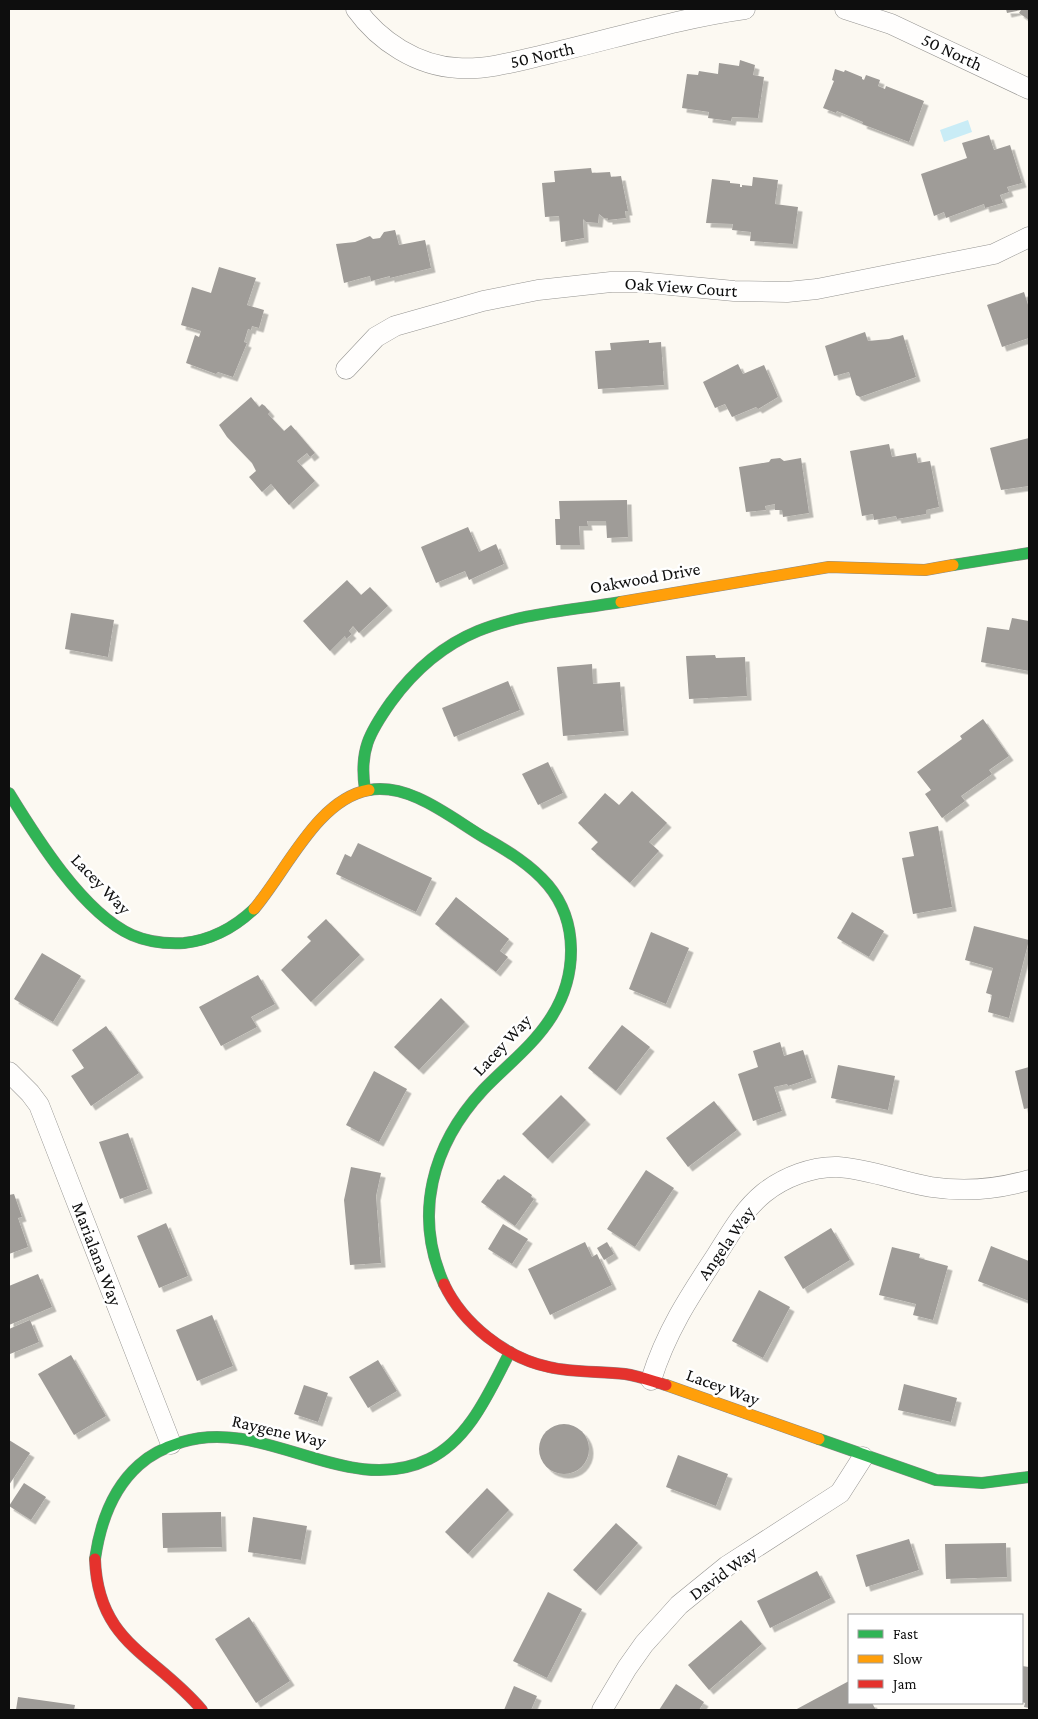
<svg xmlns="http://www.w3.org/2000/svg" width="1038" height="1719" font-family="'Crimson Pro',serif">
<defs>
<filter id="shadow"><feDropShadow dx="4.5" dy="4.5" stdDeviation="0" flood-color="#0004"/></filter>
</defs>
<rect width="100%" height="100%" fill="#fcf9f2"/>
<polygon fill="#c9ecf6" points="968,120 972,132 944,142 940,130"/>
<g fill="#9f9c98" filter="url(#shadow)">
<polygon points="1006,9 1029,9 1029,20 1019,13 1021,10 1007,13"/>
<polygon points="740,60 755,65 753,75 764,77 758,118 732,117 731,121 708,118 709,112 682,108 687,74 698,75 699,71 718,74 719,63 739,66"/>
<polygon points="835,69 844,72 845,70 862,77 862,79 864,80 866,75 880,80 878,86 885,89 886,86 924,101 909,142 862,124 863,122 837,111 836,113 823,108 834,81 832,80"/>
<polygon points="989,135 994,150 1010,145 1022,183 1007,187 1009,192 1000,195 1003,203 985,208 984,204 946,218 944,212 934,216 921,174 967,158 962,143"/>
<polygon points="591,168 592,173 610,172 611,177 621,176 628,211 625,211 626,218 608,220 608,218 604,218 599,214 598,223 586,222 583,219 584,238 561,242 559,216 545,217 542,183 555,182 554,171"/>
<polygon points="753,177 778,180 775,204 798,207 793,244 750,241 751,232 732,230 733,224 706,223 712,179 730,181 730,183 740,184 740,187 742,187 742,185 752,186"/>
<polygon points="395,230 399,245 425,240 431,268 390,278 390,276 371,281 370,276 344,283 336,244 355,242 370,236 373,239 380,238 384,232"/>
<polygon points="219,267 256,278 247,305 264,310 259,328 252,326 251,330 248,329 244,342 247,343 233,377 218,372 216,374 186,363 195,335 199,337 201,331 181,325 192,287 211,293"/>
<polygon points="1024,292 1029,308 1029,338 1002,347 987,305"/>
<polygon points="865,332 868,341 889,339 903,335 916,377 860,397 856,395 849,372 834,376 825,346"/>
<polygon points="649,340 649,343 661,342 664,385 598,389 595,351 611,350 610,343"/>
<polygon points="738,364 743,374 764,365 778,397 758,409 756,407 732,417 725,404 715,408 703,382"/>
<polygon points="251,397 259,407 262,404 265,406 270,412 268,414 284,431 291,425 315,453 310,457 307,453 297,461 315,481 289,505 271,484 262,492 249,477 256,471 252,463 227,437 219,425"/>
<polygon points="1029,438 1029,486 1001,490 990,448"/>
<polygon points="889,444 892,457 916,453 918,463 930,461 939,507 926,510 926,514 897,519 896,516 874,520 873,514 862,516 850,451"/>
<polygon points="780,458 784,461 801,458 809,513 783,517 782,510 775,510 775,504 765,506 766,510 746,512 739,467 769,462 771,459"/>
<polygon points="627,500 628,537 607,538 606,521 587,521 588,526 579,526 580,545 556,545 555,519 560,519 559,501"/>
<polygon points="468,527 479,552 496,544 504,564 469,580 465,571 436,583 421,547"/>
<polygon points="347,580 361,595 370,587 388,606 359,633 353,626 349,631 352,634 346,639 345,636 330,651 303,621"/>
<polygon points="71,613 114,620 108,657 65,649"/>
<polygon points="1012,618 1029,621 1029,671 981,662 987,627 1009,630"/>
<polygon points="715,655 716,658 745,657 747,696 689,699 686,656"/>
<polygon points="592,664 593,684 620,682 624,731 563,736 557,667"/>
<polygon points="508,681 520,710 454,737 442,708"/>
<polygon points="983,719 1009,756 989,770 992,774 961,796 965,801 942,818 925,794 931,790 917,772 962,739 960,736"/>
<polygon points="548,762 563,793 538,805 522,774"/>
<polygon points="632,791 667,823 649,842 659,851 630,883 591,849 598,842 578,823 605,793 619,805"/>
<polygon points="938,826 952,907 913,914 902,858 914,856 909,832"/>
<polygon points="358,843 432,878 416,912 336,874 345,854 351,857"/>
<polygon points="456,897 509,939 500,951 508,957 496,972 435,924"/>
<polygon points="852,912 884,931 869,957 837,938"/>
<polygon points="326,919 360,955 311,1002 281,970 311,941 307,937"/>
<polygon points="974,926 1029,940 1009,1018 988,1012 992,995 986,993 993,968 965,960"/>
<polygon points="651,932 689,948 666,1004 629,989"/>
<polygon points="42,953 81,976 53,1022 14,999"/>
<polygon points="258,975 275,1004 251,1017 257,1027 221,1046 199,1007"/>
<polygon points="441,998 465,1022 419,1070 394,1047"/>
<polygon points="622,1025 650,1047 616,1091 588,1068"/>
<polygon points="106,1026 139,1073 91,1106 71,1076 84,1068 72,1050"/>
<polygon points="780,1042 784,1056 803,1050 812,1078 788,1086 787,1084 774,1087 782,1111 753,1121 738,1074 758,1067 753,1051"/>
<polygon points="838,1065 895,1076 888,1110 831,1098"/>
<polygon points="1029,1067 1029,1108 1024,1109 1015,1071"/>
<polygon points="374,1071 407,1089 379,1142 346,1125"/>
<polygon points="561,1095 586,1120 548,1159 522,1134"/>
<polygon points="714,1101 737,1130 688,1167 666,1138"/>
<polygon points="128,1133 148,1189 120,1199 99,1142"/>
<polygon points="351,1167 381,1173 376,1196 381,1263 350,1265 344,1200"/>
<polygon points="646,1170 674,1188 635,1247 607,1229"/>
<polygon points="504,1175 532,1195 531,1197 534,1199 515,1226 481,1202 498,1179 499,1180"/>
<polygon points="14,1194 22,1217 18,1218 28,1247 9,1254 9,1195"/>
<polygon points="166,1223 188,1276 159,1288 137,1236"/>
<polygon points="503,1224 528,1239 512,1264 488,1249"/>
<polygon points="831,1228 850,1260 803,1289 784,1257"/>
<polygon points="585,1242 592,1257 597,1254 612,1285 550,1315 528,1269"/>
<polygon points="607,1242 614,1254 604,1260 597,1248"/>
<polygon points="991,1246 1029,1261 1029,1301 978,1281"/>
<polygon points="892,1247 920,1254 919,1258 948,1266 933,1320 913,1315 916,1304 879,1295"/>
<polygon points="38,1274 52,1307 9,1325 9,1286"/>
<polygon points="759,1290 790,1307 763,1358 732,1341"/>
<polygon points="212,1315 233,1366 197,1381 176,1330"/>
<polygon points="30,1320 39,1342 10,1354 9,1329"/>
<polygon points="71,1355 106,1416 74,1435 38,1374"/>
<polygon points="378,1360 397,1391 368,1408 349,1377"/>
<polygon points="904,1384 957,1398 951,1422 898,1410"/>
<polygon points="304,1385 328,1393 318,1422 294,1414"/>
<circle cx="564" cy="1449" r="25"/>
<polygon points="9,1440 30,1453 9,1485"/>
<polygon points="678,1455 728,1474 716,1506 666,1487"/>
<polygon points="24,1483 46,1497 31,1520 9,1506"/>
<polygon points="487,1488 509,1510 468,1554 445,1532"/>
<polygon points="221,1512 222,1547 163,1548 162,1513"/>
<polygon points="253,1517 307,1526 301,1560 248,1552"/>
<polygon points="616,1523 638,1543 596,1591 573,1570"/>
<polygon points="909,1539 919,1570 866,1587 856,1555"/>
<polygon points="1006,1543 1007,1577 946,1579 945,1544"/>
<polygon points="817,1571 831,1598 770,1628 757,1601"/>
<polygon points="548,1592 582,1609 547,1678 513,1661"/>
<polygon points="249,1617 290,1681 256,1703 215,1639"/>
<polygon points="741,1620 762,1644 709,1690 688,1665"/>
<polygon points="1022,1666 1029,1667 1029,1708 1024,1707 1025,1703 1022,1702"/>
<polygon points="849,1681 849,1703 872,1703 876,1710 795,1710"/>
<polygon points="676,1684 704,1702 699,1710 659,1710"/>
<polygon points="514,1686 537,1696 531,1710 504,1710"/>
<polygon points="18,1697 75,1705 74,1710 16,1710"/>
</g>
<g fill="none" stroke-linecap="round" stroke-linejoin="round">
<g stroke="#959491" stroke-width="21">
<g id="street">
<path d="M 356,9 C 379,41 417,66 458,68 C 489,70 521,60 552,53 C 616,38 680,18 745,9"/>
<polyline points="845,9 891,24 1029,89"/>
<polyline points="346,369 376,337 395,326 483,301 538,290 611,282 639,282 734,291 787,292 817,289 994,254 1029,237"/>
<polyline points="9,1072 30,1093 39,1105 171,1444"/>
<path d="M 651,1380 C 666,1332 689,1297 716,1256 C 730,1234 743,1210 764,1193 C 784,1177 813,1166 838,1167 C 870,1169 900,1182 931,1187 C 963,1192 998,1189 1029,1180"/>
<polyline points="602,1710 627,1668 644,1644 679,1605 727,1566 840,1493 863,1457"/>
</g>
</g>
<g stroke="#8c8a87" stroke-width="12">
<g id="fast">
<polyline points="953,565 1029,553"/>
<path d="M 365,790 C 359,751 369,733 391,702 C 455,615 523,618 621,602"/>
<path d="M 369,790 C 411,783 451,818 485,838 C 508,851 531,865 548,885 C 579,922 577,976 552,1016 C 534,1045 506,1066 483,1090 C 432,1145 413,1215 444,1284"/>
<path d="M 9,793 C 36,837 83,913 132,935 C 148,942 166,944 184,943 C 211,940 234,928 254,909"/>
<polyline points="819,1439 936,1480 982,1483 1029,1477"/>
<path d="M 95,1559 C 100,1524 112,1489 139,1465 C 152,1453 166,1447 182,1442 C 265,1416 347,1499 429,1459 C 470,1439 490,1390 510,1352"/>
</g>
</g>
<g stroke="#8c8a87" stroke-width="12">
<g id="slow">
<polyline points="621,602 829,567 925,570 953,565"/>
<path d="M 254,909 C 286,872 317,799 369,790"/>
<polyline points="666,1385 819,1439"/>
</g>
</g>
<g stroke="#8c8a87" stroke-width="12">
<g id="jam">
<path d="M 444,1284 C 463,1324 506,1358 549,1367 C 574,1373 600,1371 625,1374 C 639,1376 652,1381 666,1385"/>
<path d="M 95,1559 C 98,1644 155,1654 202,1710"/>
</g>
</g>
<use href="#street" stroke="#fffefd" stroke-width="20"/>
<use href="#fast" stroke="#30b455" stroke-width="11"/>
<use href="#slow" stroke="#ff9f0a" stroke-width="11"/>
<use href="#jam" stroke="#e5322d" stroke-width="11"/>
</g>
<g text-anchor="middle" stroke-width="5" stroke-linejoin="round" paint-order="stroke">
<g font-size="18" fill="#0e0e0e" stroke="#fff">
<text transform="translate(952 52) rotate(25)" y="6">50 North</text>
<text transform="translate(542 55) rotate(-13)" y="6">50 North</text>
<text transform="translate(681 287) rotate(4)" y="6">Oak View Court</text>
<text transform="translate(645 578) rotate(-10)" y="6">Oakwood Drive</text>
<text transform="translate(101 884) rotate(46)" y="6">Lacey Way</text>
<text transform="translate(502 1045) rotate(-47)" y="6">Lacey Way</text>
<text transform="translate(726 1243) rotate(-55)" y="6">Angela Way</text>
<text transform="translate(97 1254) rotate(69)" y="6">Marialana Way</text>
<text transform="translate(723 1387) rotate(20)" y="6">Lacey Way</text>
<text transform="translate(279 1431) rotate(13)" y="6">Raygene Way</text>
<text transform="translate(723 1573) rotate(-36)" y="6">David Way</text>
</g>
</g>
<rect width="1038" height="1719" fill="none" stroke="#0e0e0e" stroke-width="20"/>
<rect x="848" y="1614" width="175" height="90" fill="#ffffff" stroke="#9f9f9f"/>
<rect x="858" y="1630" width="25" height="8" fill="#30b455" stroke="#9f9f9f"/>
<text x="893" y="1639" font-size="15" fill="#0e0e0e">Fast</text>
<rect x="858" y="1655" width="25" height="8" fill="#ff9f0a" stroke="#9f9f9f"/>
<text x="893" y="1664" font-size="15" fill="#0e0e0e">Slow</text>
<rect x="858" y="1680" width="25" height="8" fill="#e5322d" stroke="#9f9f9f"/>
<text x="893" y="1689" font-size="15" fill="#0e0e0e">Jam</text>
</svg>
